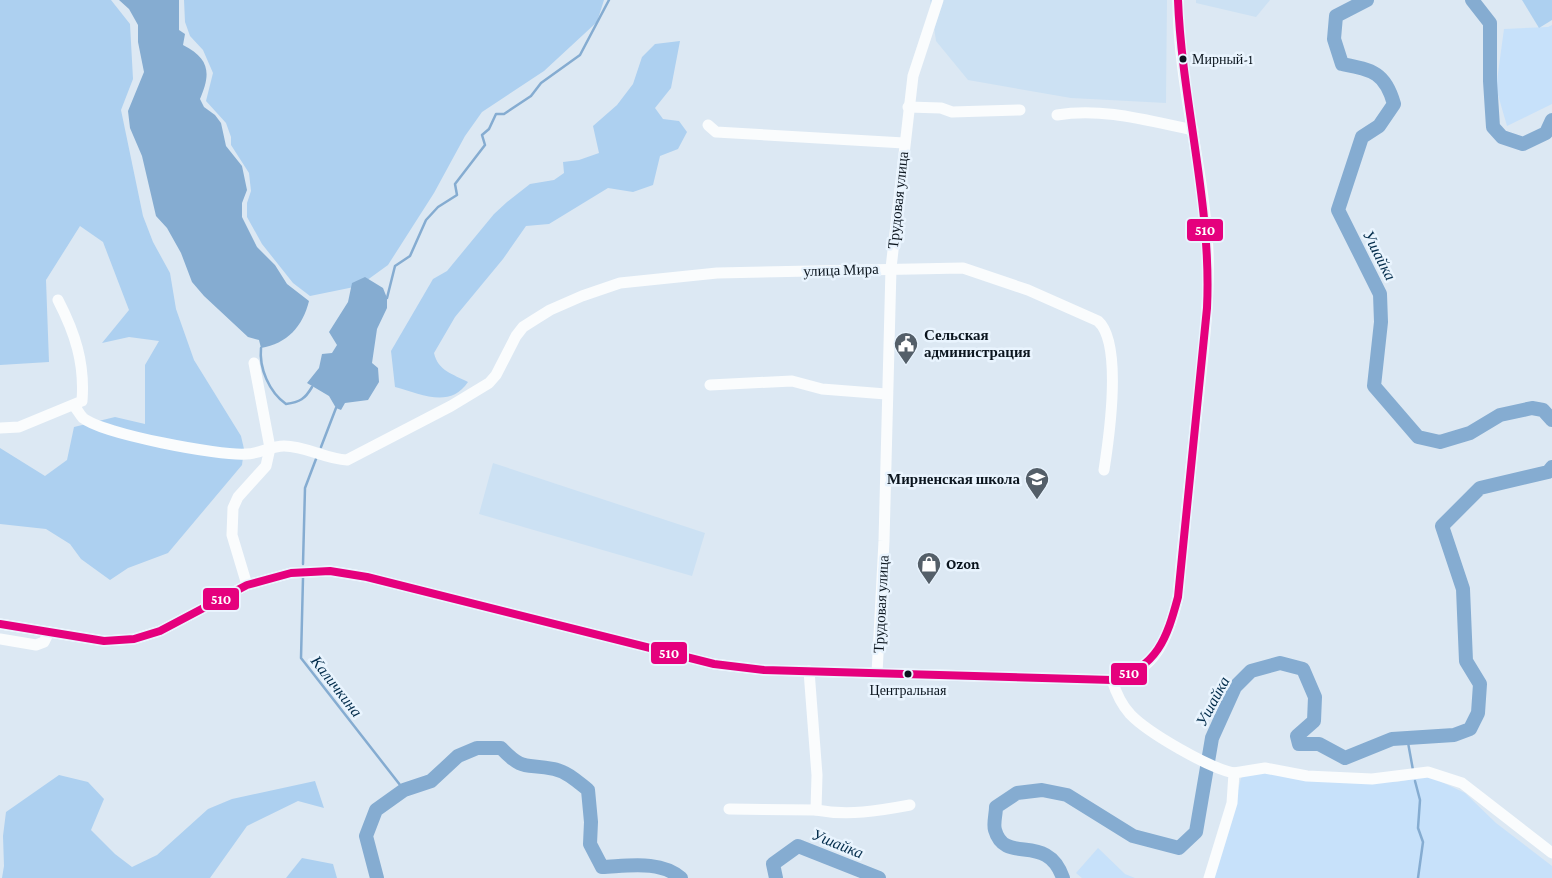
<svg xmlns="http://www.w3.org/2000/svg" width="1552" height="878" font-family="'Crimson Pro',serif">
<rect width="100%" height="100%" fill="#dce8f3"/>
<g fill="#cce1f3">
<polygon points="930,0 1167,0 1166,103 1071,98 968,80 936,41"/>
<polygon points="1196,0 1270,0 1256,17 1196,3"/>
<polygon points="493,463 705,533 692,576 479,514"/>
</g>
<g fill="#c7e1fa">
<polygon points="1552,25 1552,104 1507,126 1496,88 1504,29 1548,27"/>
<polygon points="1251,772 1397,782 1429,776 1465,793 1496,823 1552,866 1552,878 1213,878 1229,828 1241,778"/>
<polygon points="1098,848 1125,874 1135,878 1082,878 1076,873"/>
</g>
<g fill="#add0f0">
<polygon points="0,0 111,0 130,24 133,79 121,110 143,216 153,242 170,273 176,309 194,360 241,436 244,449 242,465 168,553 128,568 110,580 81,559 70,544 46,529 0,524 0,448 45,476 67,460 74,427 115,417 145,424 145,365 159,341 129,337 102,343 129,310 103,242 80,226 46,280 49,362 0,365"/>
<polygon points="184,0 604,0 597,22 544,71 482,112 465,136 434,193 388,265 359,286 310,296 293,283 262,244 247,217 247,203 251,191 249,173 231,145 231,137 226,123 206,101 213,73 203,50 190,36 185,22"/>
<polygon points="1522,0 1552,0 1552,20 1539,28"/>
<path d="M 680,41 L 671,88 L 655,108 L 663,119 L 679,121 L 687,132 L 678,149 L 660,156 L 653,185 L 633,192 L 608,188 L 549,224 L 526,226 L 503,259 L 455,317 L 434,353 C 438,371 453,374 468,382 C 450,409 421,394 395,387 L 391,351 L 433,279 L 447,271 L 494,214 L 507,202 L 530,184 L 554,180 L 564,173 L 563,162 L 579,160 L 599,153 L 593,126 L 617,105 L 633,84 L 642,57 L 655,44 Z"/>
<polygon points="59,775 88,782 104,799 91,830 115,854 132,867 157,855 208,809 232,799 315,781 324,808 298,801 247,826 210,878 2,878 4,866 3,836 6,812"/>
<polygon points="302,858 333,864 337,878 286,878"/>
</g>
<g fill="#85acd1">
<path d="M 119,0 L 179,0 L 179,30 L 185,34 L 183,45 C 210,59 211,73 200,99 L 204,107 L 215,115 L 221,123 L 226,146 L 242,166 L 247,190 L 242,203 L 242,217 L 257,247 L 275,265 L 287,284 L 309,301 C 303,326 287,344 261,348 L 259,340 L 248,337 L 204,296 L 192,282 L 181,253 L 167,228 L 156,216 L 142,156 L 130,128 L 128,111 L 144,72 L 138,42 L 138,25 L 129,9 Z"/>
<polygon points="365,277 383,288 387,298 387,308 377,329 372,363 378,368 379,382 368,400 345,403 341,410 336,408 329,396 307,383 319,368 322,354 332,353 337,345 329,332 348,302 352,283"/>
</g>
<g fill="none" stroke-linecap="round" stroke-linejoin="round">
<g stroke="#85acd1" stroke-width="2.5">
<polyline points="387,298 395,266 410,256 426,220 438,207 457,195 455,184 485,145 482,135 489,129 496,114 504,114 531,96 541,83 580,55 609,0"/>
<path d="M 261,348 C 259,368 269,392 286,404 C 300,402 305,399 312,387"/>
<polyline points="321,447 336,408"/>
<polyline points="303,564 305,488 316,459"/>
<polyline points="303,578 301,658 404,790"/>
<polyline points="1407,737 1413,770"/>
<polyline points="1415,781 1420,800 1418,828 1423,842 1418,878"/>
</g>
<g stroke="#85acd1" stroke-width="14">
<path d="M 1367,0 L 1336,16 L 1334,39 L 1342,64 C 1372,70 1385,72 1394,104 L 1379,126 L 1362,137 L 1338,210 L 1380,294 L 1381,322 L 1374,386 L 1418,437 L 1440,442 L 1470,433 L 1500,415 L 1532,408 L 1543,410 L 1552,420"/>
<polyline points="1472,0 1490,23 1490,81 1493,127 1502,137 1523,144 1546,133 1552,120"/>
<path d="M 377,878 L 366,836 L 376,810 L 404,790 L 431,781 L 458,756 L 477,748 L 501,748 C 524,772 525,763 554,769 C 568,772 578,782 588,790 L 591,822 L 590,844 L 602,867 C 628,866 660,860 681,878"/>
<polyline points="776,878 773,864 798,846 879,878"/>
<path d="M 1063,878 C 1047,831 1005,866 995,830 C 993,824 996,814 996,807 L 1017,793 L 1042,790 L 1067,795 L 1133,836 L 1179,848 L 1196,832 L 1212,738 L 1235,687 L 1251,671 L 1280,663 L 1303,669 L 1315,697 L 1314,721 L 1297,736 L 1299,744 L 1319,744 L 1345,758 L 1392,739 L 1454,735 L 1470,729 L 1478,713 L 1480,684 L 1466,661 L 1463,589 L 1442,526 L 1480,488 L 1548,472 L 1552,467"/>
</g>
<g stroke="#fafcfd" stroke-width="11">
<polyline points="908,107 941,108 952,112 1020,110"/>
<path d="M 1057,115 C 1102,107 1149,121 1193,130"/>
<polyline points="708,125 716,132 904,143"/>
<polyline points="710,385 792,381 822,389 886,394"/>
<path d="M 74,406 C 77,409 80,415 83,418 C 103,434 219,456 246,454 C 259,454 271,446 284,446 C 306,446 325,459 347,460 L 451,406 L 489,383 L 496,375 L 516,336 L 523,327 L 534,320 L 550,310 L 582,296 L 620,283 L 717,273 L 963,268 L 1028,290 L 1098,321 C 1123,343 1109,438 1104,470"/>
<path d="M 0,428 L 19,427 L 82,401 C 85,363 75,333 58,300"/>
<polyline points="247,585 232,535 233,508 238,497 266,466 270,448 254,363"/>
<path d="M 0,624 L 104,641 L 134,639 L 160,631 L 247,585 L 291,573 L 330,571 L 367,577 L 714,664 L 764,670 L 1112,680 C 1156,673 1169,635 1178,597 C 1184,532 1191,467 1198,401 C 1203,352 1210,301 1208,251 C 1204,167 1178,84 1178,0"/>
<polyline points="0,639 36,645 44,642 48,634"/>
<polyline points="877,673 884,541 891,268 913,76 938,0"/>
<path d="M 1112,680 C 1116,693 1121,704 1130,714 C 1148,733 1209,768 1234,773 L 1232,803 L 1209,878"/>
<polyline points="1234,773 1265,768 1307,776 1372,779 1428,772 1462,783 1552,853"/>
<polyline points="729,809 816,810 817,775 809,671"/>
<path d="M 816,810 C 848,816 878,811 910,805"/>
</g>
<g stroke="#e9f4fe" stroke-width="11">
<path id="bus-1" d="M 0,624 L 104,641 L 134,639 L 160,631 L 247,585 L 291,573 L 330,571 L 367,577 L 714,664 L 764,670 L 1112,680 C 1157,668 1167,638 1178,597 L 1207,308 C 1212,204 1182,103 1178,0"/>
</g>
<use href="#bus-1" stroke="#e5007d" stroke-width="8"/>
</g>
<defs>
<g id="civic-pin" transform="scale(1.25)"><path d="M0 17L-7.5 6A9.5 9.5 0 1 1 7.5 6Z" fill="#545f69" stroke="#e9f4fe"/><path d="M-.6-6.5H3V-4.5H.6V-3L4-1V1h2V6H-6V1h2V-1L-.6-3ZM-1.2 2.5V6h2.4V2.5Z" fill="#fff"/></g>
<g id="school-pin" transform="scale(1.25)"><path d="M0 17L-7.5 6A9.5 9.5 0 1 1 7.5 6Z" fill="#545f69" stroke="#e9f4fe"/><path d="M0-5L7-2L0 1L-7-2ZM-4 1L0 2.5L4 1V4Q0 6-4 4Z" fill="#fff"/></g>
<g id="shop-pin" transform="scale(1.25)"><path d="M0 17L-7.5 6A9.5 9.5 0 1 1 7.5 6Z" fill="#545f69" stroke="#e9f4fe"/><path d="M-5-2.5h2.3a2.7 3.5 0 0 1 5.4 0H5L5.5 6h-11ZM-1.5-2.5h3a1.5 2.3 0 0 0-3 0Z" fill="#fff"/></g>
</defs>
<g fill-rule="evenodd">
<use href="#civic-pin" x="906" y="344"/>
<use href="#school-pin" x="1037" y="479"/>
<use href="#shop-pin" x="929" y="564"/>
</g>
<g fill="#0b151e" stroke="#e9f4fe" stroke-width="2">
<circle cx="1183" cy="59" r="4.5"/>
<circle cx="908" cy="674" r="4.5"/>
</g>
<g text-anchor="middle" stroke-width="5" stroke-linejoin="round" paint-order="stroke">
<g font-size="14" fill="#0b151e" stroke="#e9f4fe" text-anchor="start">
<text x="1192" y="64">Мирный-1</text>
<text x="908" y="695" text-anchor="middle">Центральная</text>
</g>
<g font-size="15" fill="#0b151e" stroke="#e9f4fe">
<text transform="translate(898 200) rotate(-84)" y="5">Трудовая улица</text>
<text transform="translate(841 270) rotate(-2)" y="5">улица Мира</text>
<text transform="translate(881 604) rotate(-87)" y="5">Трудовая улица</text>
</g>
<g font-size="15" font-weight="bold" fill="#0b151e" stroke="#e9f4fe" text-anchor="start">
<text x="924" y="340">Сельская<tspan x="924" dy="17">администрация</tspan></text>
<text x="1020" y="484" text-anchor="end">Мирненская школа</text>
<text x="946" y="569">Ozon</text>
</g>
<g font-size="16" font-style="italic" fill="#022c4b" stroke="#e9f4fe">
<text transform="translate(1380 255) rotate(63)" y="6">Ушайка</text>
<text transform="translate(337 686) rotate(52)" y="6">Каличкина</text>
<text transform="translate(1212 701) rotate(-62)" y="6">Ушайка</text>
<text transform="translate(838 843) rotate(22)" y="6">Ушайка</text>
</g>
</g>
<g stroke="#e9f4fe" stroke-width="2">
<rect x="1186" y="218" width="38" height="24" rx="5" fill="#e5007d"/>
<rect x="202" y="587" width="38" height="24" rx="5" fill="#e5007d"/>
<rect x="650" y="641" width="38" height="24" rx="5" fill="#e5007d"/>
<rect x="1110" y="662" width="38" height="24" rx="5" fill="#e5007d"/>
</g>
<g font-size="14" text-anchor="middle" font-weight="bold" fill="#fff">
<text x="1205" y="235">510</text>
<text x="221" y="604">510</text>
<text x="669" y="658">510</text>
<text x="1129" y="678">510</text>
</g>
</svg>
